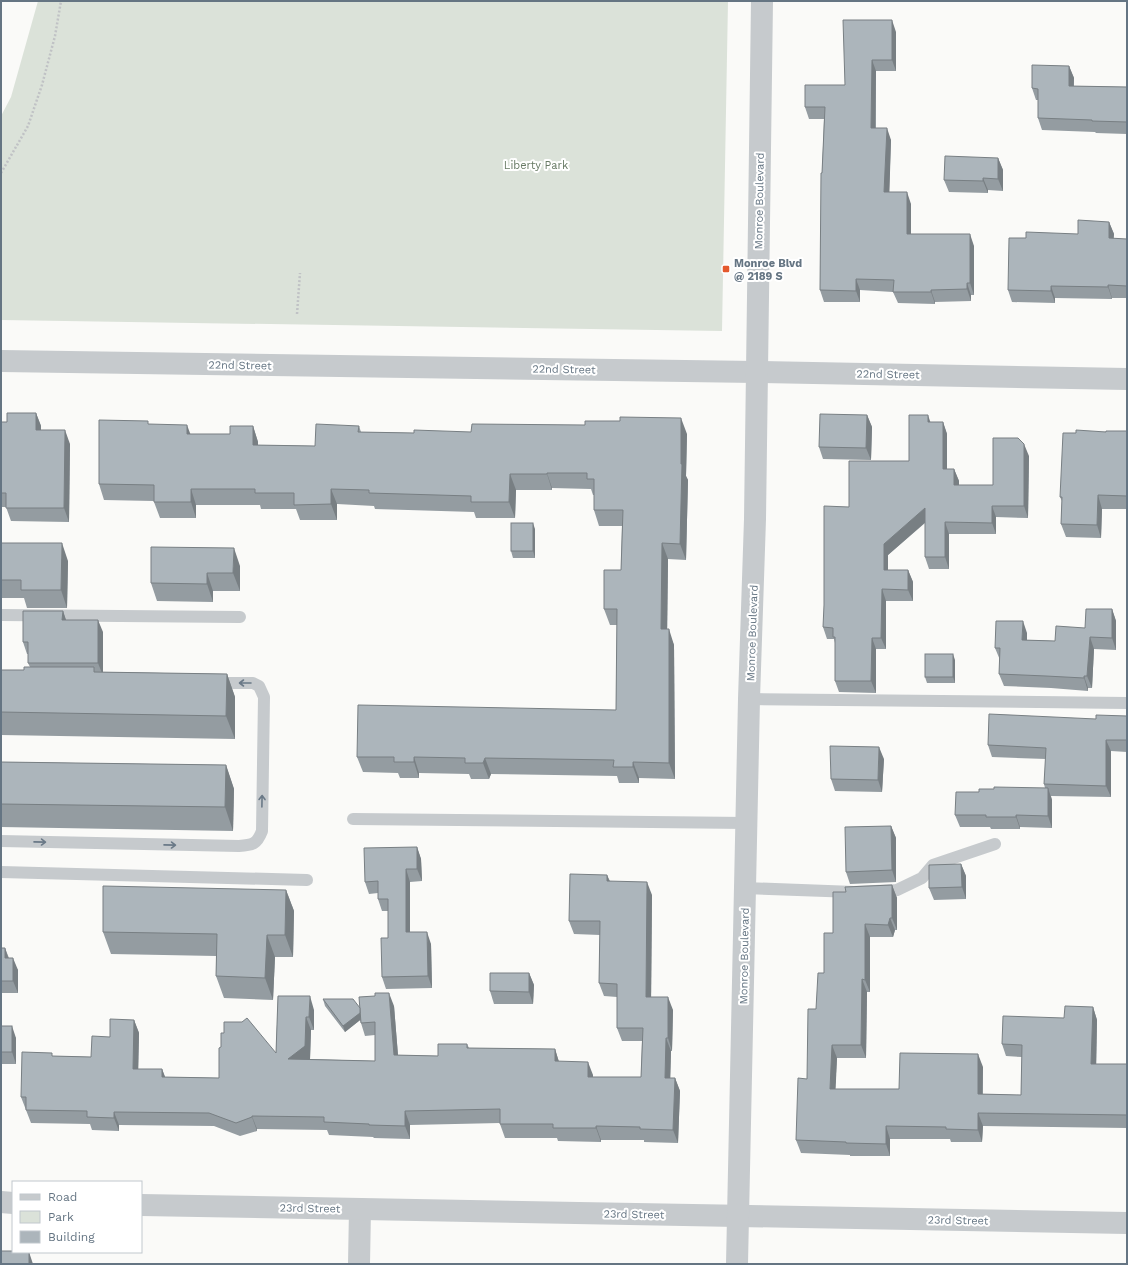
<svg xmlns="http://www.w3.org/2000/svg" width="1128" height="1265" font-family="'Work Sans',sans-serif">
<rect width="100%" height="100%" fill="#fafaf8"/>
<polygon fill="#dbe2d9" points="38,1 728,1 722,331 1,320 1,116 11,97"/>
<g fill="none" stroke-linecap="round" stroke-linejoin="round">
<g stroke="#c0c2c5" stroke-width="2.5" stroke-dasharray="2 2" stroke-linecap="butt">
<polyline points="1,173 28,126 42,85 55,36 61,1"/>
<polyline points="297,314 300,273"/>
</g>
<g stroke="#c6cacd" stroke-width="12">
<polyline points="1,615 240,617"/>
<polyline points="749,699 1127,703"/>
<polyline points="353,819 747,823"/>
<path d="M 1,841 L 239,846 C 253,845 257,844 262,831 L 264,697 L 259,686 L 253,683 L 213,683"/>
<polyline points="1,872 307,880"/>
<polyline points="745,888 854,892 897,890 922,878 933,865 995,844"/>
</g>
<polyline stroke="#c6cacd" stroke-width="22" points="359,1264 360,1209"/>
<g stroke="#c6cacd" stroke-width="22">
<polyline points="1,361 756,372 1127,379"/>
<polyline points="1,1202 13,1203"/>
<polyline points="141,1205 1127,1223"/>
<polyline points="737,1264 749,699 755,519 762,1"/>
</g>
</g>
<g fill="#949ca1">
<polygon points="896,32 896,71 876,71 876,128 891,140 889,192 911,204 911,234 974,246 974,295 971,295 971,301 935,302 935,304 898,303 893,292 860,290 860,302 824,302 820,290 822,173 824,119 809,119 805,107 845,85"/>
<polygon points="1069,66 1074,78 1074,86 1127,87 1127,134 1096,133 1095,132 1042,130 1038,118 1038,100 1036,100 1032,88"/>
<polygon points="998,158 1003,170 1003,191 988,190 988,193 949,192 944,180"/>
<polygon points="1109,222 1114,234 1113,239 1127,239 1127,298 1112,298 1112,299 1055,298 1055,303 1012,302 1008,290 1026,238 1078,234"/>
<polygon points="36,413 41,426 41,430 70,444 69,522 11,521 6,507 1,507 1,422 7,422"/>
<polygon points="867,415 872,427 871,460 823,459 819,447"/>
<polygon points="931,422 943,422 947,434 947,469 954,469 959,481 959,485 993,485 1029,456 1028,518 996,517 996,534 949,534 949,569 929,569 925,557 925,523 888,555 888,570 908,570 913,582 913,601 886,601 886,649 876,649 876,693 839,692 835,681 835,643 834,639 827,639 823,627 849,507 909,461"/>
<polygon points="149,424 190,434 230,434 253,426 258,442 258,445 315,446 359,426 361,432 414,433 471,432 687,434 686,476 688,480 686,560 668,559 667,629 674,645 675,779 639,778 639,783 619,783 617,776 491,774 489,779 471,779 469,774 419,773 419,778 400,778 398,773 363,772 357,757 616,710 617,625 610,625 604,609 621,570 622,526 599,526 594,510 594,495 593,495 591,489 552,488 552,490 516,490 515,518 476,518 474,512 375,509 374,506 337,504 337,520 300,520 296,509 261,509 260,505 196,505 196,518 160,518 154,502 154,501 104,500 99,484"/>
<polygon points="1127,431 1127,509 1102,509 1101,538 1066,537 1061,524 1062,501 1060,497 1076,433"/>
<polygon points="535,529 535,558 513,558 511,551"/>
<polygon points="1,543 68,561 67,608 27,608 24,598 1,598"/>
<polygon points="240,566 240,591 213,591 213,602 157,601 151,583"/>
<polygon points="1112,609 1116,621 1116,650 1094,649 1092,688 1088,688 1088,691 1051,688 1004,686 999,674 1000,660 995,648 1027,633 1027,640 1055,641 1085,628"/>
<polygon points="63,611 66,620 103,632 103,672 227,674 235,697 235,739 1,735 1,670 24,670 30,667 28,663 28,654 27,654 23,642"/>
<polygon points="955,660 955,683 927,683 925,677"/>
<polygon points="1127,716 1127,752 1111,751 1111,797 1051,796 1052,800 1052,828 1020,827 1020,829 991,829 990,827 960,827 955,815 979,792 1045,788 1044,784 1046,759 992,757 988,745 1096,719"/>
<polygon points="884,759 882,792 835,791 831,779"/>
<polygon points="1,762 226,765 234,789 233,831 1,827"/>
<polygon points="891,826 896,838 896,882 850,884 846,872"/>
<polygon points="417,847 421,859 422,881 410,882 410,932 431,944 432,988 386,989 382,977 388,938 388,911 382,911 378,899 378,893 369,894 365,882"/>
<polygon points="961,864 966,876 966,899 934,900 929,888"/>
<polygon points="607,875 610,881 652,895 651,997 673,1010 672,1051 671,1051 670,1078 675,1078 680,1091 678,1143 644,1142 644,1140 601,1140 601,1142 558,1141 557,1138 505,1138 500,1124 500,1123 410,1125 410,1139 374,1138 373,1137 329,1135 327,1130 257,1129 257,1131 240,1136 214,1126 119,1125 119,1131 92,1130 90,1124 31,1123 21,1097 54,1056 91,1057 110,1037 134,1020 139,1033 138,1069 162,1069 165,1077 219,1078 276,1053 278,996 314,1010 314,1030 311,1030 310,1059 309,1059 375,1061 375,1035 365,1036 361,1023 360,1020 345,1032 325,1006 323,999 360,1008 394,1006 398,1055 438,1056 467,1044 469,1048 555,1049 559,1062 593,1075 593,1077 641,1077 642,1041 622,1041 617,1028 617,997 604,996 599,983 600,935 574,934 569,921"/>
<polygon points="892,885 897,898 897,930 895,930 893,937 870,937 870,992 867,992 866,1058 837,1058 835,1089 899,1089 983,1067 983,1094 1021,1095 1022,1057 1006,1056 1002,1044 1093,1007 1097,1020 1096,1064 1127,1064 1127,1128 983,1126 982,1142 951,1142 950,1139 890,1139 890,1156 850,1156 850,1155 801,1153 796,1140 807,1079 816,1009 833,933 846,892"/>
<polygon points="286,890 294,911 293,957 275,957 273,1000 224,998 216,976 216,956 111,954 103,932"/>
<polygon points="1,948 5,948 9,958 18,970 18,993 1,993"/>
<polygon points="529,973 534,985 533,1004 494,1004 490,991"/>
<polygon points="1,1026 16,1038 16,1064 1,1064"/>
</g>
<g fill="#787f83">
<polygon points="892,20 896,32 896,71 892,60"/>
<polygon points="872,60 876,71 875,139 871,128"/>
<polygon points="1069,66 1074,78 1073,98 1069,86"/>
<polygon points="887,128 891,140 889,204 884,192"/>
<polygon points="998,158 1003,170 1003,191 998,179"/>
<polygon points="983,178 988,190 988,193 983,181"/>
<polygon points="907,192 911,204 911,246 907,234"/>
<polygon points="1109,222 1114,234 1113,251 1109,238"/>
<polygon points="970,234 974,246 974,295 970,283"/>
<polygon points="856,279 860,290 860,302 856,291"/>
<polygon points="967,283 971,295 971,301 967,289"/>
<polygon points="1108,285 1112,298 1112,299 1108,287"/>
<polygon points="1051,286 1055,298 1055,303 1051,291"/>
<polygon points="931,290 935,302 935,304 931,292"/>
<polygon points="36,413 41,426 41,444 36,430"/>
<polygon points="867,415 872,427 871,460 866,448"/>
<polygon points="928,415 932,427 928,422"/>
<polygon points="681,418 687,434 686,476 688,480 686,560 680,544"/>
<polygon points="943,422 947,434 947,481 943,469"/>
<polygon points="187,425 193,441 187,434"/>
<polygon points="253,426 258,442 258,461 253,445"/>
<polygon points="65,430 70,444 69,522 64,508"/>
<polygon points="1024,444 1029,456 1028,518 1024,506"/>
<polygon points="954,469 959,481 959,496 954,485"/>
<polygon points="547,473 552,488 552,490 547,474"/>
<polygon points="510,474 516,490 515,518 509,502"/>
<polygon points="191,489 196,505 196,518 191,502"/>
<polygon points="331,489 337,504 337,520 331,504"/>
<polygon points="1098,495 1102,509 1101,538 1097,525"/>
<polygon points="992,506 996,517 996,534 992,523"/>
<polygon points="925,508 929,519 888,555 888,582 884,570 884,544"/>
<polygon points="945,522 949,534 949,569 945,557"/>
<polygon points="533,523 535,529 535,558 533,551"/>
<polygon points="62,543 68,561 67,608 61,590"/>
<polygon points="662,543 668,559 667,645 661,629"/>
<polygon points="234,548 240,566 240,591 233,573"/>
<polygon points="908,570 913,582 913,601 908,590"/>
<polygon points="207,573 213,591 213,602 207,584"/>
<polygon points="882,589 886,601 886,649 881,638"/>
<polygon points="1112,609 1116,621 1116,650 1112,638"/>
<polygon points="63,611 67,623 62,620"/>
<polygon points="98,620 103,632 103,676 98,663"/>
<polygon points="1023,621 1027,633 1027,652 1022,640"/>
<polygon points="669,629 674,645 675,779 669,763"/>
<polygon points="1090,637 1094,649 1092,688 1087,676"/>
<polygon points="872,638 876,649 876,693 871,681"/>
<polygon points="953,654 955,660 955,683 953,677"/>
<polygon points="227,674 235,697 235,739 226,716"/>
<polygon points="1084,676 1088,688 1088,691 1084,678"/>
<polygon points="1106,740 1111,751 1111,797 1106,786"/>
<polygon points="879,747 884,759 882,792 878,780"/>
<polygon points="414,757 419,773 419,778 414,762"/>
<polygon points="485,758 491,774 489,779 483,763"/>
<polygon points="633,762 639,778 639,783 633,767"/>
<polygon points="226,765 234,789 233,831 225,807"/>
<polygon points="1048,788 1052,800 1052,828 1048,816"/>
<polygon points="1016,815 1020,827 1020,829 1016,817"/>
<polygon points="891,826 896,838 896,882 892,870"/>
<polygon points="417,847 421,859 422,881 417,869"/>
<polygon points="961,864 966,876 966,899 962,887"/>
<polygon points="406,869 410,882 410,944 406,932"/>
<polygon points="607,875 612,888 607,881"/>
<polygon points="647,882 652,895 651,1010 646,997"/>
<polygon points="892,885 897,898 897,930 892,918"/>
<polygon points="286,890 294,911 293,957 285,935"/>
<polygon points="890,918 895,930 893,937 888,925"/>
<polygon points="865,924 870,937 870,992 865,980"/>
<polygon points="427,932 431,944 432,988 428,976"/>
<polygon points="267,935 275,957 273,1000 265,978"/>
<polygon points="5,948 9,960 5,958"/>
<polygon points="13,958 18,970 18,993 13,981"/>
<polygon points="529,973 534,985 533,1004 529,992"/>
<polygon points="862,979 867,992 866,1058 861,1045"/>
<polygon points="389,993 394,1006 399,1068 394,1055"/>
<polygon points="310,996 314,1010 314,1030 309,1017"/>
<polygon points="668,997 673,1010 672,1051 668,1038"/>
<polygon points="1093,1007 1097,1020 1096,1077 1091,1064"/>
<polygon points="362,1011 364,1017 345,1032 343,1026"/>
<polygon points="306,1017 311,1030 310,1059 293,1072 288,1059"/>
<polygon points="134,1020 139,1033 138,1082 133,1069"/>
<polygon points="12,1026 16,1038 16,1064 12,1052"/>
<polygon points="666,1038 671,1051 670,1091 665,1078"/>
<polygon points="832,1045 837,1058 835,1102 830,1089"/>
<polygon points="555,1049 559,1062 555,1061"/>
<polygon points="978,1054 983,1067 982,1107 978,1094"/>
<polygon points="588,1062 593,1075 592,1090 588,1077"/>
<polygon points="162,1069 167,1082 162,1077"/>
<polygon points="675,1078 680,1091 678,1143 673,1130"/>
<polygon points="405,1111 410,1125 410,1139 405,1126"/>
<polygon points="114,1112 119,1125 119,1131 114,1118"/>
<polygon points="978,1113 983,1126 982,1142 978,1130"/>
<polygon points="252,1116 257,1129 257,1131 252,1117"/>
<polygon points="596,1126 601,1140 601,1142 596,1128"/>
<polygon points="886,1126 890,1139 890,1156 886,1144"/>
<polygon points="29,1252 33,1264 29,1264"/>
</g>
<g fill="#acb5bb" stroke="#787f83">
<polygon points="843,20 892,20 892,60 872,60 871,128 887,128 884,192 907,192 907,234 970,234 970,283 967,283 967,289 931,290 931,292 893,292 894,280 856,279 856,291 820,290 821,173 822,173 825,107 805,107 805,85 845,85"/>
<polygon points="1032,65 1069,66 1069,86 1127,87 1127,122 1092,121 1092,120 1038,118 1038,89 1032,88"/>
<polygon points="945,156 998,158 998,179 983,178 983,181 944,180"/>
<polygon points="1078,220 1109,222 1109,238 1127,239 1127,286 1108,285 1108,287 1051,286 1051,291 1008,290 1009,238 1026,238 1026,232 1078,234"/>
<polygon points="7,413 36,413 36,430 65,430 64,508 6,508 6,493 1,493 1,422 7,422"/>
<polygon points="820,414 867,415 866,448 819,447"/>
<polygon points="909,415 928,415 928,422 943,422 943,469 954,469 954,485 993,485 993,438 1018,438 1024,444 1024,506 992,506 992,523 945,522 945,557 925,557 925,508 884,544 884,570 908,570 908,590 882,589 881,638 872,638 871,681 835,681 835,637 833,637 833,628 823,627 824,605 824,506 849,507 849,461 909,461"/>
<polygon points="620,417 681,418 681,464 682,464 680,544 662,543 661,629 669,629 669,763 633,762 633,767 613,767 614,760 485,758 483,763 465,763 465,758 414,757 414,762 394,762 394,757 357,757 358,705 616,710 617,609 604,609 604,570 621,570 623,510 594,510 594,479 587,479 587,473 547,473 547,474 510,474 509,502 471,502 471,496 369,493 369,490 331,489 331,504 294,505 294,493 255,493 255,489 191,489 191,502 154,502 154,485 99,484 99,420 148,421 148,424 187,425 187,434 230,434 230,426 253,426 253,445 315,446 316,424 359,426 358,432 414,433 414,430 471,432 472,424 585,425 585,421 620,421"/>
<polygon points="1076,430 1106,432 1106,431 1127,431 1127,496 1098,495 1097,525 1061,524 1062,497 1060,497 1063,433 1076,433"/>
<rect x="511" y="523" width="22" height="28"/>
<polygon points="1,543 62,543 61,590 21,590 21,580 1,580"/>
<polygon points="151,547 234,548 233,573 207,573 207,584 151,583"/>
<polygon points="1086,609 1112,609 1112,638 1090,637 1087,676 1084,676 1084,678 1046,676 999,674 1000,648 995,648 996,621 1023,621 1022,640 1055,641 1056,626 1085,628"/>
<polygon points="23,611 63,611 62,620 98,620 98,663 28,663 28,642 23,642"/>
<rect x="925" y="654" width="28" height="23"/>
<polygon points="24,667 94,667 94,672 227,674 226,716 1,712 1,670 24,670"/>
<polygon points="989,714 1096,719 1096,715 1127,716 1127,740 1106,740 1106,786 1044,784 1046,748 988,745"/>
<polygon points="830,746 879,747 878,780 831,779"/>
<polygon points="1,762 226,765 225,807 1,804"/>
<polygon points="994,787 1048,788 1048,816 1016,815 1016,817 986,817 986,815 955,815 956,792 979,792 979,789 994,789"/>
<polygon points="891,826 892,870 846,872 845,827"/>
<polygon points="417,847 417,869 406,869 406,932 427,932 428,976 382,977 381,938 388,938 388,899 378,899 378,881 365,882 364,848"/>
<polygon points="961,864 962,887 929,888 929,865"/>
<polygon points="570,874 607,875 607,881 647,882 646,997 668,997 668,1038 666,1038 665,1078 675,1078 673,1130 640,1129 640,1127 596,1126 596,1128 553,1128 553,1124 500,1124 500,1109 405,1111 405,1126 369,1125 369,1124 324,1122 324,1117 252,1116 252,1117 236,1123 209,1113 114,1112 114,1118 87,1117 87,1111 26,1110 26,1097 21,1097 22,1052 52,1053 52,1056 91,1057 92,1036 110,1037 110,1019 134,1020 133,1069 162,1069 162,1077 219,1078 219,1048 221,1047 221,1033 224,1033 224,1022 242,1022 247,1018 276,1053 278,996 310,996 309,1017 306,1017 305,1046 288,1059 375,1061 375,1022 361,1023 359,997 375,996 375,993 389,993 394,1055 438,1056 438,1044 467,1044 467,1048 555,1049 555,1061 588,1062 588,1077 641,1077 643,1028 617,1028 617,984 599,983 600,921 569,921"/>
<polygon points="892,885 892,918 890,918 888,925 865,924 865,980 862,979 861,1045 832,1045 830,1089 899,1089 900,1053 978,1054 978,1094 1021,1095 1022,1045 1002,1044 1003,1016 1064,1018 1065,1006 1093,1007 1091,1064 1127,1064 1127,1115 978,1113 978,1130 946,1129 946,1127 886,1126 886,1144 846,1143 846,1142 796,1140 798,1078 807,1079 808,1009 816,1009 818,973 824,973 824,933 833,933 833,892 846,892 845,887"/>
<polygon points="103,886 286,890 285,935 267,935 265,978 216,976 217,934 103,932"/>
<polygon points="1,948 5,948 5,958 13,958 13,981 1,981"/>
<polygon points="490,973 529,973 529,992 490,991"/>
<polygon points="323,999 353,999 360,1008 360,1013 343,1026"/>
<rect x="1" y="1026" width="11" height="26"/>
<polygon points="1,1251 13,1251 13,1252 29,1252 29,1264 1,1264"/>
</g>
<defs><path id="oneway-shaft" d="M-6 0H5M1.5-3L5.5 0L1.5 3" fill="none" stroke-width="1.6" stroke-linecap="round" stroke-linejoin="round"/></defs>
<g stroke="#6a7987">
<use href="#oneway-shaft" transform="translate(245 683) rotate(-180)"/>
<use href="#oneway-shaft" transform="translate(262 801) rotate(-89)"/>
<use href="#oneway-shaft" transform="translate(40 842) rotate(1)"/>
<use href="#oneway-shaft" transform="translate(170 845) rotate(1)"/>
</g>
<rect fill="#e4592d" stroke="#fff" stroke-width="1.5" x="722" y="265" width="8" height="8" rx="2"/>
<g text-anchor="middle" stroke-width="4" stroke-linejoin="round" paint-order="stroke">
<g font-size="11" fill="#677a64" stroke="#fff">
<text x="536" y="169">Liberty Park</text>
</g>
<g font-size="11" fill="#657583" stroke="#fff">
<text transform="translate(759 201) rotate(-89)" y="4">Monroe Boulevard</text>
<text transform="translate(240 365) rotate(1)" y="4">22nd Street</text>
<text transform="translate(564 369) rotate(1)" y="4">22nd Street</text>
<text transform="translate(888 374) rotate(1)" y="4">22nd Street</text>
<text transform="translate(752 633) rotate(-88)" y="4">Monroe Boulevard</text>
<text transform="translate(744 956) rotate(-89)" y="4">Monroe Boulevard</text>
<text transform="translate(310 1208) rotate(1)" y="4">23rd Street</text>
<text transform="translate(634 1214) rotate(1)" y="4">23rd Street</text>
<text transform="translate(958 1220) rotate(1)" y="4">23rd Street</text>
</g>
<g font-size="11" font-weight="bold" fill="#657583" stroke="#fff" text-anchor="start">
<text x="734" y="267">Monroe Blvd<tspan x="734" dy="13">@ 2189 S</tspan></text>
</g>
</g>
<rect width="1128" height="1265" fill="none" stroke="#657583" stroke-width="4"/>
<rect x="12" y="1181" width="130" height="72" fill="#ffffff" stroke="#c1c8cd"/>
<rect x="20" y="1194" width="20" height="6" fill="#c6cacd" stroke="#c1c8cd"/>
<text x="48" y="1201" font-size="12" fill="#657583">Road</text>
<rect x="20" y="1211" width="20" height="12" fill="#dbe2d9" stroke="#c1c8cd"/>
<text x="48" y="1221" font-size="12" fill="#657583">Park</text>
<rect x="20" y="1231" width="20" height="12" fill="#acb5bb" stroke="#c1c8cd"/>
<text x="48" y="1241" font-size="12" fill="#657583">Building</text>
</svg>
